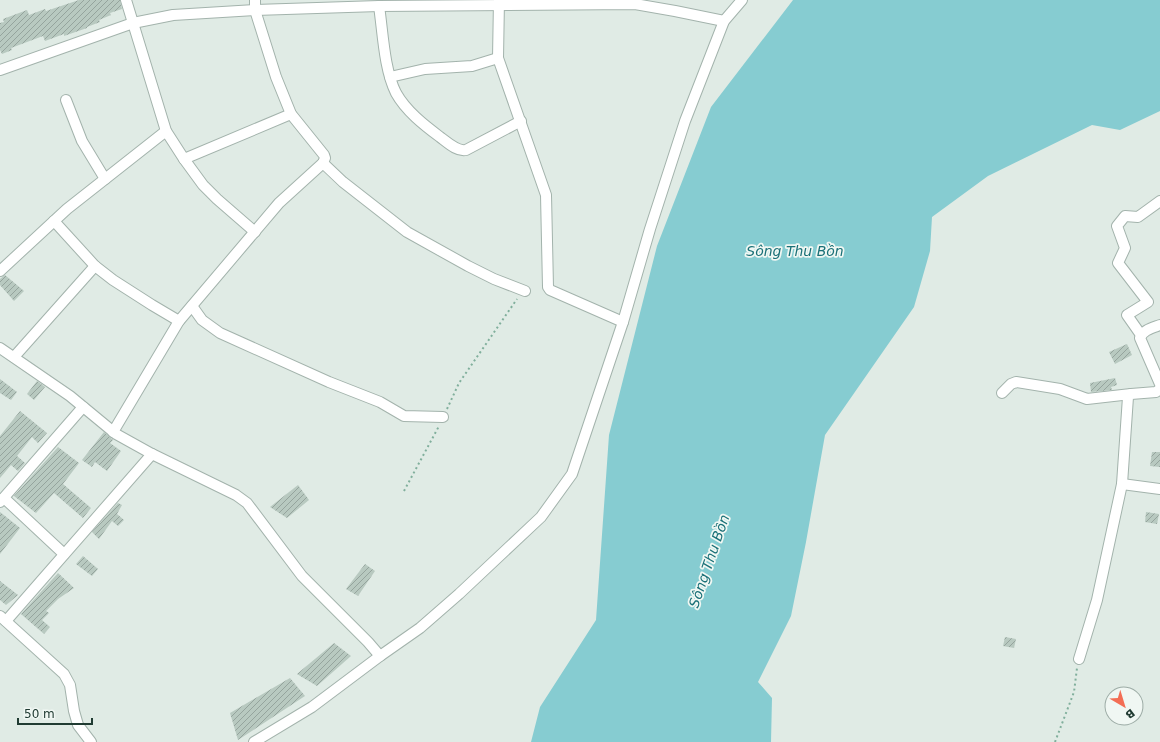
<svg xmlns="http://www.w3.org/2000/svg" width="1160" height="742" font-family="'DejaVu Sans',sans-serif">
<defs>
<pattern id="building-hatch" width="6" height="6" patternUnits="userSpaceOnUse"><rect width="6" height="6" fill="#b8c9c0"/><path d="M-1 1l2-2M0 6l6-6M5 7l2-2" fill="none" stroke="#95a49d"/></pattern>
</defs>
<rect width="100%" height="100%" fill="#e0ebe5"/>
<polygon fill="#86ccd1" points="793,0 1160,0 1160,111 1120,130 1092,125 988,176 932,217 930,251 914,307 825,435 806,542 791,616 758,682 772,698 771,742 531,742 540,707 596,620 609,435 657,246 711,107"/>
<g fill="url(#building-hatch)">
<polygon points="79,0 120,0 122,9 110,13 111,15 99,20 100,22 87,27 87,28 64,36 64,34 45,41 43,36 11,48 12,50 2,54 0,50 0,23 4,22 3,19 27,10 29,15 45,9 46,11"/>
<polygon points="5,275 24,291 14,301 0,285 0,279"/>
<polygon points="1127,344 1132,355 1115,364 1109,352"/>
<polygon points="1115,378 1117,385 1111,387 1112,390 1091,392 1090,383"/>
<polygon points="0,379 17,392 11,400 0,393"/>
<polygon points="37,381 45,387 34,400 27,394"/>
<polygon points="20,411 47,433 38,443 32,437 17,456 25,463 18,471 11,465 0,478 0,436"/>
<polygon points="104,432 113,440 110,443 121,451 107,471 95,462 92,467 82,460"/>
<polygon points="58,447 79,463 63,484 91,508 83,518 54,493 36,513 14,496"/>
<polygon points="1152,452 1160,452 1160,467 1150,466"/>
<polygon points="298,485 309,500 287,518 270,507"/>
<polygon points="118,503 122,505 117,514 124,520 118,526 112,521 99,539 92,532"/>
<polygon points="0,512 20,528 0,554"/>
<polygon points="1146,512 1159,514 1157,524 1145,522"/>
<polygon points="83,556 98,569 92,576 76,564"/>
<polygon points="365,564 375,571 358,596 346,589"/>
<polygon points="58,573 74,588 58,599 46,611 49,613 42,620 50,627 44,634 21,614"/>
<polygon points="0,581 18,595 6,605 0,600"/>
<polygon points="1005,637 1016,639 1014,648 1003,646"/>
<polygon points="334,643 351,656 317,686 297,674"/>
<polygon points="290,678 305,696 238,740 230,713"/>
</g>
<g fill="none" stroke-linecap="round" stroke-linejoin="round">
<g stroke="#a3b3ac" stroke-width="12">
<g id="minor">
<polyline points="126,0 166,131 184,159 203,185 217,199 255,232"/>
<polyline points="499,0 498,58 546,195 548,287 550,290 623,322"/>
<path d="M 379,6 C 383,33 384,69 396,93 C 406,111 424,125 440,137 C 447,142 457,152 466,150 L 521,121"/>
<polyline points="0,70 133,23 173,15 255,10 379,6 635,4 675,11 724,21"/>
<polyline points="390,77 425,69 472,66 498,58"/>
<polyline points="66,100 82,141 105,179"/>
<polyline points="184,159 291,114"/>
<polyline points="323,163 343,182 407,232 468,266 494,279 525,291"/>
<polyline points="54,221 95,266 113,280 152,305 179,321"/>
<polyline points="0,271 67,209 166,131"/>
<polyline points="192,306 202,320 220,333 329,382 380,402 404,416 443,417"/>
<path d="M 1160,325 C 1152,328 1143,330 1140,338 L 1160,384"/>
<polyline points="1141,335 1127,315 1148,302 1118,263 1125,248 1117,226 1125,216 1138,217 1160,201"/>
<polyline points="0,348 70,396 116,434 152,454 236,495 247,503 302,576 368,642 380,656"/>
<polyline points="14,357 95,266"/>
<polyline points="1002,393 1011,384 1016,382 1060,389 1087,399 1131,394"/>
<polyline points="113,432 179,321 279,203 323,163 325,158 324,155 291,114 276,77 255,10 255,0"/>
<polyline points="1122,484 1160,489"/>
<polyline points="4,498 64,554"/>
<polyline points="0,502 83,407"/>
<polyline points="0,616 64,674 70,685 74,711 78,725 91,742"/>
<polyline points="6,621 152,454"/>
<polyline points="1079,659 1097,600 1122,484 1128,397 1131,394 1156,392 1160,389"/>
<polyline points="254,742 312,707 380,656 420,628 459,594 541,517 572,474 623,322 650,229 685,121 724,21 742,0"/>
</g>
</g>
<g stroke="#80af9c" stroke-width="2" stroke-dasharray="2 3" stroke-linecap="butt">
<polyline points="447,409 459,383 517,299"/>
<polyline points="404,491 439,426"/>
<polyline points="1055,742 1074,692 1077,668"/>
</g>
<use href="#minor" stroke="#fff" stroke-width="10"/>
</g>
<g text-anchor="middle" stroke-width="3.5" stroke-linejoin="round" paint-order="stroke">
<g font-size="14" font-style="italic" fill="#1a7077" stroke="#f0f7f3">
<text x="795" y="256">Sông Thu Bồn</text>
<text transform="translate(709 561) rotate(-71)" y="5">Sông Thu Bồn</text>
</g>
</g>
<g transform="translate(1124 706) rotate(142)"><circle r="19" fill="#f0f7f3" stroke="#9daca6"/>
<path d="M0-3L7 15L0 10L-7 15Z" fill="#f36e55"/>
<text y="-6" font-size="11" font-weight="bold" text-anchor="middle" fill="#203b32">B</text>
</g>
<path d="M18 718v6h74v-6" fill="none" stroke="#203b32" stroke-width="2"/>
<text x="24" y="718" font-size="12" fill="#203b32" stroke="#f0f7f3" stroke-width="3" paint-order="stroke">50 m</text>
</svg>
